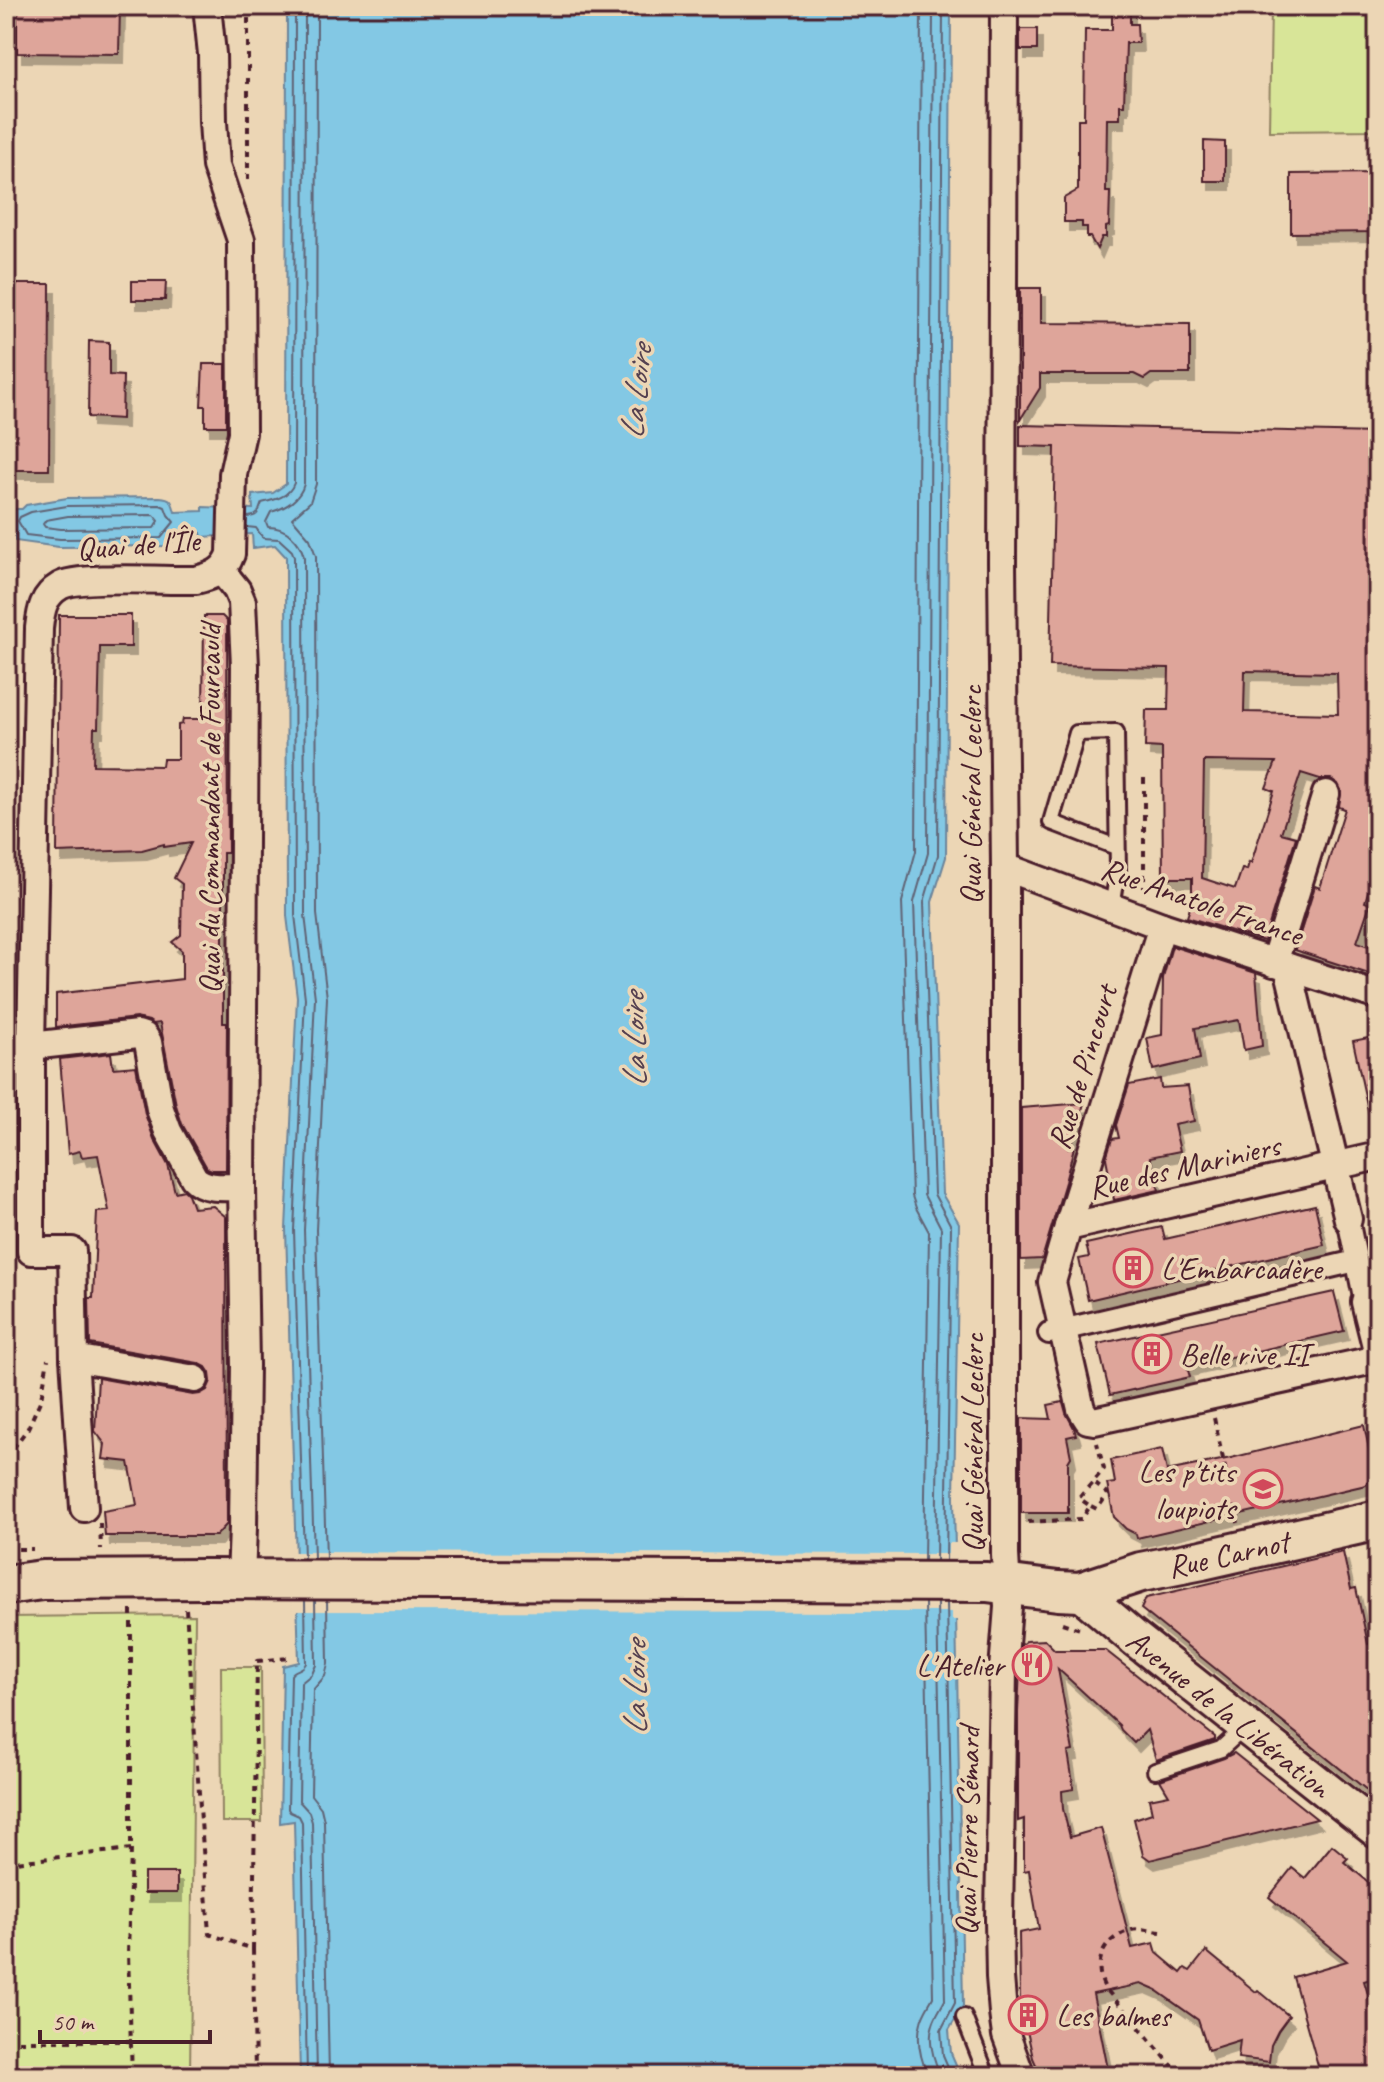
<svg xmlns="http://www.w3.org/2000/svg" width="1384" height="2082" font-family="Caveat,sans-serif">
<defs>
<filter id="shadow"><feDropShadow dx="5" dy="9" stdDeviation="0" flood-color="#0004"/></filter>
</defs>
<rect width="100%" height="100%" fill="#ecd6b5"/>
<filter id="ink" filterUnits="userSpaceOnUse"><feTurbulence type="fractalNoise" baseFrequency=".0125" numOctaves="2"/><feDisplacementMap in="SourceGraphic" scale="16" xChannelSelector="R" yChannelSelector="G"/><feConvolveMatrix kernelMatrix="1 2 1 2 8 2 1 2 1" color-interpolation-filters="sRGB"/></filter>
<g filter="url(#ink)">
<g fill="#d8e598" stroke="#918262" stroke-width="2">
<polygon points="1271,6 1378,6 1378,130 1269,131"/>
<polygon points="195,1615 190,2076 6,2076 6,1617"/>
<polygon points="221,1667 261,1667 262,1822 222,1822"/>
</g>
<path fill="#83c8e4" stroke="#6c849a" stroke-width="2" d="M 287,6 L 951,6 L 946,857 L 932,902 L 942,1194 L 959,1223 L 954,1497 L 963,2006 L 949,2030 L 951,2053 L 961,2076 L 300,2076 L 294,1821 L 280,1823 L 283,1666 L 299,1662 L 286,1229 L 297,997 L 287,916 L 286,557 L 275,545 L 253,548 L 252,534 L 202,537 L 201,533 L 173,533 L 172,542 L 167,546 L 59,547 L 15,541 L 15,530 L 6,529 L 6,509 L 22,509 L 26,505 L 67,498 L 160,497 C 172,498 172,501 175,512 L 203,511 L 203,507 L 253,509 L 252,495 L 273,493 L 286,484 Z"/>
<polygon fill="#ecd6b5" points="948,1543 958,1543 959,1620 952,1620 952,1612 293,1611 291,1552 948,1554"/>
<g fill="none" stroke-linecap="round" stroke-linejoin="round">
<g stroke="#616375" stroke-width="2">
<path d="M 305,6 L 304,484 C 300,499 286,508 271,512 L 266,522 L 268,527 C 286,527 300,540 304,557 L 305,915 L 315,998 L 304,1230 L 314,1558"/>
<polyline points="317,6 316,484 310,502 292,518 310,539 316,556 317,914 327,998 316,1230 326,1558"/>
<polyline points="921,6 916,851 902,902 912,1196 916,1208 929,1232 924,1561"/>
<polyline points="933,6 928,853 914,902 924,1195 941,1228 936,1561"/>
<polyline points="943,6 938,855 924,902 934,1194 951,1226 946,1561"/>
<polygon points="160,505 165,507 168,515 174,522 161,538 60,539 26,535 18,521 20,517 31,512 67,506"/>
<polygon points="154,515 159,521 154,528 61,529 45,527 43,524 46,520 68,516"/>
<path d="M 247,517 C 259,517 258,512 262,503 C 275,500 289,497 294,483 L 295,6"/>
<polyline points="247,527 256,528 263,538 279,539 292,551 294,557 295,915 305,998 294,1230 304,1558"/>
<path d="M 305,1600 L 306,1663 C 303,1671 295,1668 291,1675 L 288,1809 L 290,1812 L 299,1816 L 302,1822 L 307,2076"/>
<polyline points="315,1600 316,1665 312,1674 301,1683 299,1801 309,1812 312,1822 317,2076"/>
<polyline points="327,1600 328,1664 325,1676 313,1690 311,1795 321,1808 324,1821 329,2076"/>
<path d="M 925,1603 L 933,1997 C 929,2005 923,2013 921,2022 C 916,2039 921,2060 928,2076"/>
<path d="M 937,1603 L 945,2000 C 941,2008 935,2016 933,2024 C 927,2041 934,2061 941,2076"/>
<polyline points="947,1603 955,2003 941,2030 943,2055 952,2076"/>
</g>
</g>
<g fill="#dea59a" stroke="#4a1f2b" stroke-width="2" fill-rule="evenodd" filter="url(#shadow)">
<polygon points="17,6 120,6 119,54 17,53"/>
<polygon points="1112,6 1130,6 1130,24 1137,24 1138,43 1126,43 1124,105 1120,105 1120,119 1107,119 1106,192 1110,192 1109,226 1106,227 1106,237 1102,237 1097,249 1090,237 1087,237 1087,227 1082,227 1082,222 1064,222 1064,198 1078,190 1078,119 1084,119 1085,30 1112,30"/>
<rect x="1020" y="29" width="17" height="21"/>
<polygon points="1204,141 1225,142 1225,181 1204,181"/>
<polygon points="1378,173 1378,232 1291,233 1291,174"/>
<polygon points="132,281 166,281 165,300 132,300"/>
<polygon points="14,284 50,284 49,470 12,470 13,429 6,429 6,313 14,313"/>
<polygon points="1020,288 1041,288 1041,323 1190,324 1190,374 1151,374 1144,379 1134,374 1040,374 1040,388 1020,420"/>
<polygon points="89,341 109,342 109,375 123,376 122,419 88,417"/>
<polygon points="203,364 226,364 226,426 205,426 205,406 201,406"/>
<path d="M 1020,425 L 1378,433 L 1378,859 L 1365,902 L 1370,904 L 1357,942 L 1378,949 L 1378,977 L 1295,950 L 1315,886 L 1320,888 L 1345,809 L 1339,807 L 1341,790 L 1338,784 L 1331,779 L 1320,779 L 1301,773 L 1281,833 L 1296,837 L 1264,941 L 1187,917 L 1192,902 L 1192,878 L 1163,878 L 1162,748 L 1145,747 L 1146,710 L 1168,710 L 1169,668 L 1050,666 L 1055,447 L 1020,446 ZM 1245,671 L 1337,673 L 1338,714 L 1244,712 ZM 1204,761 L 1276,762 L 1266,788 L 1274,791 L 1251,863 L 1249,862 L 1247,870 L 1242,869 L 1235,889 L 1202,878 Z"/>
<polygon points="59,615 131,615 131,647 100,647 98,728 94,728 93,765 162,766 163,759 178,759 178,725 182,724 183,719 203,719 204,616 222,616 227,621 228,853 223,853 223,1023 227,1023 226,1170 212,1170 207,1168 182,1124 176,1105 160,1023 153,1024 149,1021 136,1018 56,1027 56,994 182,979 182,951 172,942 181,935 182,884 174,878 191,843 164,847 164,844 142,850 57,853"/>
<polygon points="1172,946 1256,973 1262,1046 1244,1050 1239,1020 1195,1028 1200,1059 1153,1070 1147,1038 1162,1035 1163,978"/>
<polygon points="1378,1036 1378,1119 1370,1119 1353,1041"/>
<polygon points="111,1053 113,1068 136,1066 145,1114 154,1139 168,1165 175,1192 184,1190 188,1194 193,1208 213,1206 226,1217 227,1524 216,1536 105,1536 103,1511 137,1505 129,1462 103,1459 105,1444 95,1431 98,1378 193,1395 200,1394 207,1390 211,1381 210,1373 206,1367 198,1363 90,1344 89,1298 93,1298 97,1212 109,1211 98,1155 82,1157 80,1151 68,1154 60,1059"/>
<polygon points="1160,1079 1161,1088 1188,1086 1194,1121 1174,1125 1180,1151 1150,1157 1159,1190 1114,1200 1106,1158 1112,1139 1119,1138 1116,1125 1129,1085"/>
<polygon points="1084,1103 1078,1126 1069,1148 1074,1147 1065,1182 1042,1259 1021,1260 1021,1108"/>
<polygon points="1315,1205 1324,1245 1088,1300 1079,1259 1089,1257 1086,1244 1162,1227 1165,1239"/>
<polygon points="1334,1292 1344,1331 1187,1367 1190,1377 1110,1395 1098,1344"/>
<polygon points="1063,1402 1066,1413 1074,1428 1076,1435 1067,1437 1071,1457 1068,1462 1068,1513 1021,1513 1021,1418 1051,1419 1048,1405"/>
<polygon points="1364,1425 1374,1473 1366,1485 1137,1538 1136,1534 1126,1529 1114,1517 1107,1484 1115,1483 1111,1460 1162,1449 1167,1471 1231,1458"/>
<polygon points="1343,1552 1351,1589 1356,1588 1368,1644 1378,1641 1378,1799 1141,1609 1146,1598"/>
<polygon points="1045,1640 1055,1650 1105,1650 1215,1737 1215,1740 1156,1760 1147,1730 1134,1743 1121,1730 1119,1725 1058,1669 1073,1751 1068,1752 1074,1789 1062,1791 1063,1809 1070,1837 1101,1828 1132,1948 1154,1943 1157,1953 1181,1973 1185,1968 1190,1971 1206,1951 1256,1992 1258,1990 1289,2016 1278,2031 1271,2045 1269,2062 1238,2058 1240,2040 1208,2050 1198,2020 1157,1991 1141,1984 1093,1994 1107,2064 1106,2076 1041,2076 1033,2058 1020,1999 1019,1933 1039,1929 1029,1870 1024,1871 1024,1819 1018,1821 1018,1712 1021,1645 1026,1641"/>
<polygon points="1234,1753 1317,1819 1150,1860 1143,1855 1134,1819 1152,1813 1149,1799 1169,1795 1160,1780 1224,1758"/>
<polygon points="1332,1845 1348,1858 1344,1862 1378,1890 1378,1977 1364,1981 1378,2027 1378,2075 1321,2076 1293,1977 1347,1961 1269,1897 1292,1868 1305,1878"/>
<rect x="144" y="1873" width="33" height="20"/>
</g>
<g fill="none" stroke-linecap="round" stroke-linejoin="round">
<g stroke="#4a1f2b" stroke-width="20">
<g id="service">
<polyline points="1112,908 1118,870 1116,732 1077,733 1051,822 1116,847"/>
<polyline points="1155,1771 1221,1749 1245,1727"/>
<polyline points="964,2017 987,2076"/>
</g>
</g>
<g stroke="#4a1f2b" stroke-width="26">
<g id="pedestrian">
<polyline points="1348,1219 1365,1302"/>
<polyline points="1049,1333 1356,1261"/>
</g>
</g>
<g stroke="#4a1f2b" stroke-width="32">
<g id="minor">
<polyline points="1004,6 1002,563 1005,867 1005,1555 1008,1607 1003,1670 999,1920 1000,1977 1003,2013 1006,2035 1021,2076"/>
<polyline points="221,570 237,590 242,602 245,666 242,1187 245,1365 243,1528 241,1579"/>
<polyline points="1005,867 1162,926 1378,996"/>
<polyline points="1274,963 1326,794"/>
<polyline points="1288,967 1348,1219"/>
<path d="M 6,1046 L 31,1046 L 138,1034 L 144,1036 L 148,1042 L 160,1109 L 168,1131 L 194,1178 C 205,1190 226,1187 242,1187"/>
<polyline points="1378,1156 1068,1227 1052,1282 1081,1409 1088,1420 1094,1421 1378,1359"/>
<polyline points="1068,1227 1162,926"/>
<polyline points="1365,1302 1378,1354"/>
<polyline points="74,1358 84,1508"/>
<path d="M 195,1379 L 74,1358 L 72,1251 L 31,1251 L 31,1046 L 39,628 C 41,610 43,596 60,586 C 79,575 168,581 196,580 C 213,576 225,571 231,554 L 233,474 L 242,433 L 241,240 L 216,166 L 213,122 L 212,54 L 207,6"/>
</g>
</g>
<g stroke="#4a1f2b" stroke-width="40">
<g id="tertiary">
<path id="s1" d="M 1080,1592 L 1133,1637 L 1378,1831"/>
</g>
</g>
<g stroke="#4a1f2b" stroke-width="44">
<g id="secondary">
<path id="s2" d="M 6,1585 L 42,1580 L 206,1579 L 987,1582 L 1058,1591 L 1080,1592 L 1141,1572 L 1202,1560 L 1378,1520"/>
</g>
</g>
<g stroke="#4a1f2b" stroke-width="4" stroke-dasharray="6 6" stroke-linecap="butt">
<polyline points="248,180 248,6"/>
<polyline points="1144,778 1144,893"/>
<polyline points="1214,1418 1227,1477"/>
<polyline points="6,1458 28,1428 41,1399 48,1359"/>
<polyline points="1091,1506 1097,1509 1108,1494 1093,1482"/>
<polyline points="1234,1506 1238,1523"/>
<polyline points="1028,1522 1082,1519 1090,1506 1079,1498 1104,1469 1097,1443"/>
<polyline points="100,1523 101,1549"/>
<polyline points="6,1549 33,1549"/>
<polyline points="186,1609 209,1934 253,1949 255,2076"/>
<polyline points="131,1610 131,1849 128,1954 132,2076"/>
<polyline points="1062,1623 1080,1629"/>
<polyline points="6,1863 131,1849"/>
<path d="M 1161,1932 C 1151,1931 1138,1927 1129,1931 C 1103,1939 1092,1964 1105,1988 L 1175,2069 L 1170,2076"/>
<polyline points="253,1949 257,1661 289,1658"/>
<polyline points="6,2041 132,2041"/>
<polyline points="1175,2069 1188,2076"/>
</g>
<use href="#service" stroke="#ecd6b5" stroke-width="14"/>
<use href="#pedestrian" stroke="#ecd6b5" stroke-width="20"/>
<use href="#minor" stroke="#ecd6b5" stroke-width="26"/>
<use href="#tertiary" stroke="#ecd6b5" stroke-width="34"/>
<use href="#secondary" stroke="#ecd6b5" stroke-width="38"/>
</g>
</g>
<defs>
<g id="building-ring" transform="scale(2)"><circle r="9.5" fill="#ecd6b5" stroke="#d1495b" stroke-width="1.5"/><path d="M-4-6H4V6H1V3H-1V6H-4ZM-2.5-4.3h1.7v1.8h-1.7ZM.8-4.3h1.7v1.8H.8ZM-2.5-1h1.7V.8h-1.7ZM.8-1h1.7V.8H.8Z" fill="#d1495b"/></g>
<g id="school-ring" transform="scale(2)"><circle r="9.5" fill="#ecd6b5" stroke="#d1495b" stroke-width="1.5"/><path d="M0-5L7-2L0 1L-7-2ZM-4 1L0 2.5L4 1V4Q0 6-4 4Z" fill="#d1495b"/></g>
<g id="restaurant-ring" transform="scale(2)"><circle r="9.5" fill="#ecd6b5" stroke="#d1495b" stroke-width="1.5"/><path d="M-5-6h1v4h1v-4h1v4h1v-4h1v5L-1.5 .5V6h-2V.5L-5-1ZM5-6V6H3V1.5H1.5Q1.5-4 5-6Z" fill="#d1495b"/></g>
</defs>
<g fill-rule="evenodd">
<use href="#building-ring" x="1133" y="1268"/>
<use href="#building-ring" x="1152" y="1354"/>
<use href="#school-ring" x="1263" y="1489"/>
<use href="#restaurant-ring" x="1032" y="1665"/>
<use href="#building-ring" x="1028" y="2015"/>
</g>
<g text-anchor="middle" stroke-width="7" stroke-linejoin="round" paint-order="stroke">
<g font-size="32" fill="#4a1f2b" stroke="#ecd6b5">
<text transform="translate(138 544) rotate(-4)" y="11">Quai de l'Île</text>
<text transform="translate(970 795) rotate(-90)" y="11">Quai Général Leclerc</text>
<text transform="translate(209 809) rotate(-90)" y="11">Quai du Commandant de Fourcauld</text>
<text transform="translate(1202 901) rotate(19)" y="11">Rue Anatole France</text>
<text transform="translate(1082 1067) rotate(-73)" y="11">Rue de Pincourt</text>
<text transform="translate(1184 1166) rotate(-13)" y="11">Rue des Mariniers</text>
<text transform="translate(972 1443) rotate(-90)" y="11">Quai Général Leclerc</text>
<text dy="11" stroke="none"><textPath href="#s2" startOffset="1228">Rue Carnot</textPath></text>
<text dy="11" stroke="none"><textPath href="#s1" startOffset="192">Avenue de la Libération</textPath></text>
<text transform="translate(967 1831) rotate(-89)" y="11">Quai Pierre Sémard</text>
</g>
<g font-size="32" fill="#4a1f2b" stroke="#ecd6b5" text-anchor="start">
<text x="1161" y="1279">L'Embarcadère</text>
<text x="1180" y="1365">Belle rive II</text>
<text x="1235" y="1482" text-anchor="end">Les p'tits<tspan x="1235" dy="37">loupiots</tspan></text>
<text x="1004" y="1676" text-anchor="end">L'Atelier</text>
<text x="1056" y="2026">Les balmes</text>
</g>
<g font-size="34" font-style="italic" fill="#554150" stroke="#ecd6b5">
<text transform="translate(635 392) rotate(-84)" y="12">La Loire</text>
<text transform="translate(633 1040) rotate(-91)" y="12">La Loire</text>
<text transform="translate(634 1688) rotate(-90)" y="12">La Loire</text>
</g>
</g>
<rect width="1384" height="2082" fill="none" stroke="#ecd6b5" stroke-width="32"/>
<rect x="16" y="16" width="1352" height="2050" fill="none" stroke="#4a1f2b" stroke-width="3" filter="url(#ink)"/>
<path d="M40 2030v12h170v-12" fill="none" stroke="#4a1f2b" stroke-width="4"/>
<text x="52" y="2030" font-size="24" fill="#4a1f2b" stroke="#ecd6b5" stroke-width="6" paint-order="stroke">50 m</text>
</svg>
